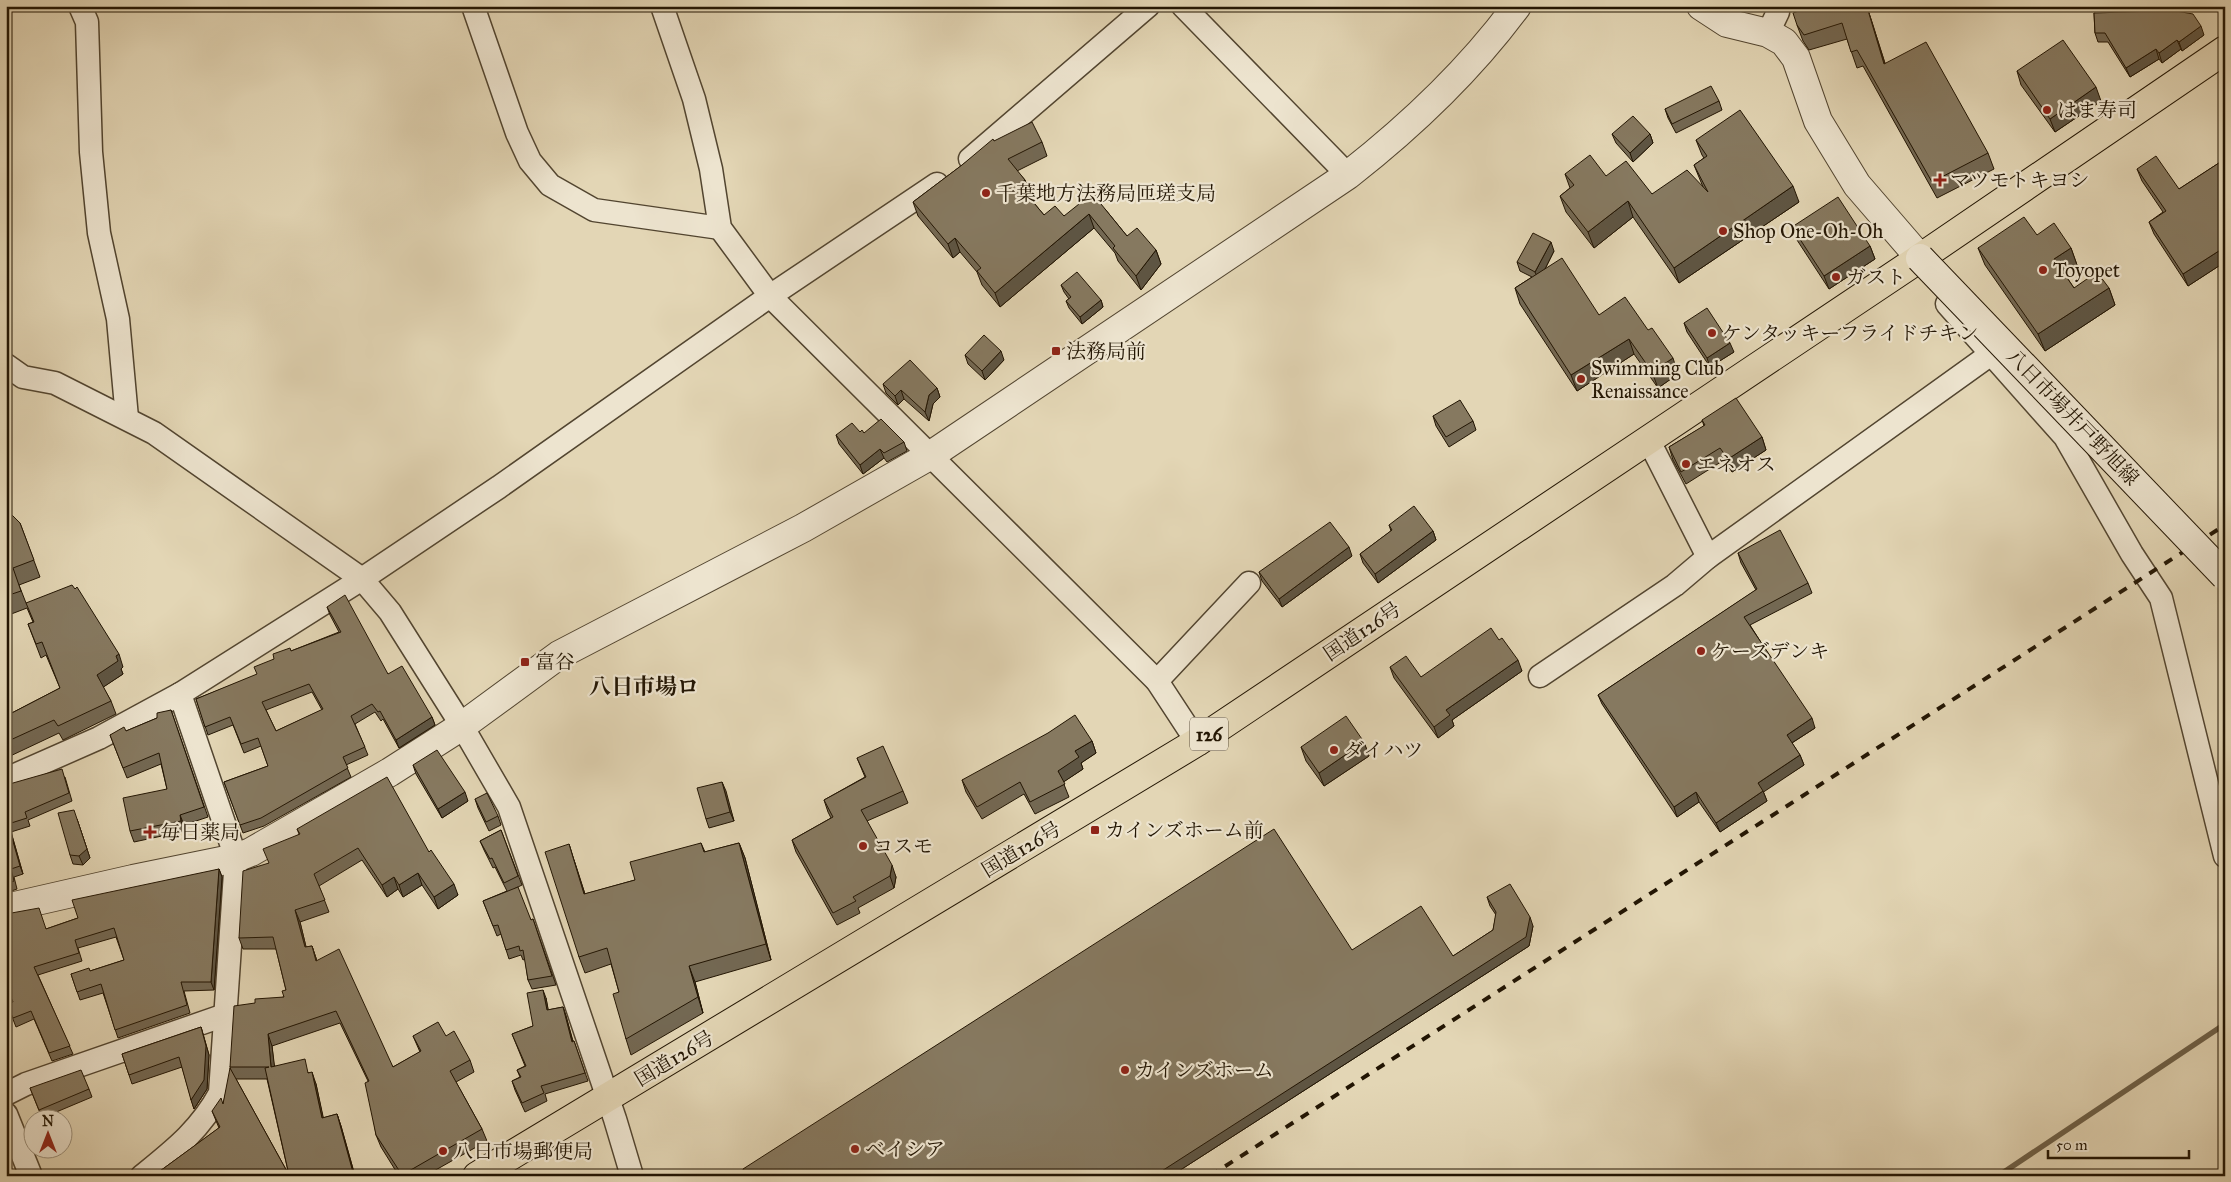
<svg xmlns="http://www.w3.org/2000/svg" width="2231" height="1182" font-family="'IM FELL Great Primer','Noto Serif JP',serif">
<rect width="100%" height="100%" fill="#e3d6b5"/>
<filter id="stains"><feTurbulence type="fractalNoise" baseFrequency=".004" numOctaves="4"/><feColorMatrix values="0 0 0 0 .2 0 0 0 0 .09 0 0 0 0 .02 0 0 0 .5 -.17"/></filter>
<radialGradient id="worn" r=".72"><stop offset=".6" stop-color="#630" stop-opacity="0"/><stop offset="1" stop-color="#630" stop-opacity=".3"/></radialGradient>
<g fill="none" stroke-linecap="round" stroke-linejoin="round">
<polyline stroke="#6e6149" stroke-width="5.5" points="1998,1176 2225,1024"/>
<g stroke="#524530" stroke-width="25">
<g id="minor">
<polyline points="80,6 87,22 91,152 99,233 118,319 127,418"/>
<polyline points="473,6 517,133 530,161 550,185 594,210 720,228"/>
<polyline points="662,6 694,99 711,169 720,228 770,296 1157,681 1197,742"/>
<polyline points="1183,6 1348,175"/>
<polyline points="1768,33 1778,12 1776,6"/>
<polyline points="970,159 1148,6"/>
<polyline points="1947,304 2065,437 2132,554 2161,598 2225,856"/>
<polyline points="6,365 23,377 55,383 154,433 362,579 390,612 462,726 509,807 615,1119 632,1176"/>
<polyline points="1648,439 1708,557"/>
<polyline points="1540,676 1675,585 1708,557 1991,354"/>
<polyline points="1157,681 1249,583"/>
<polyline points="6,779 99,738 180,694 362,579 499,487 770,296 937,184"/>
<polyline points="6,1094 26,1084 225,1015"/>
<polyline points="6,1114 31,1176"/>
<path d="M 142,1176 C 174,1150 200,1130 220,1093 L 236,858 L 180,694"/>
</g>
</g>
<g stroke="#524530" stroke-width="30">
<g id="tertiary">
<polyline points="1701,6 1727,23 1768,33 1784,42 1796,58 1818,121 1857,185 1920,258"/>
<path d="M 6,908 L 133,879 L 236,858 L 251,852 L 390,772 L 462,726 L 559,655 L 803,528 L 931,455 L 1348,175 C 1412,125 1469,71 1517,6"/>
</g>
</g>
<g stroke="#221503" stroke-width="30">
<polyline id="trunk" points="477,1176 1197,742 1920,258 2225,50"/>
</g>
<use href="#minor" stroke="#ede4cf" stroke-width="22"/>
<use href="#tertiary" stroke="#ede4cf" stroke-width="28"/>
<use href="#trunk" stroke="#e3d6b5" stroke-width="28"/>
<polyline stroke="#221503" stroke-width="4" stroke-dasharray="9 9" stroke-linecap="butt" points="1210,1176 2225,525"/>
<g stroke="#221503" stroke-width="30" stroke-linecap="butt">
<polyline id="secondary-bridge" points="1920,258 2225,576"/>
</g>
<use href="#secondary-bridge" stroke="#ede4cf" stroke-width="28"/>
</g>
<g fill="#736853" stroke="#221503" fill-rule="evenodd">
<polygon points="1867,7 1885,63 1988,153 1994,169 1937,198 1863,66 1857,68 1847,39 1809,50 1803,41 1797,25"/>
<polygon points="2094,13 2204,35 2182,51 2181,49 2162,63 2159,59 2130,77 2108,42 2098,42 2095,33"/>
<polygon points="2017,71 2101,101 2055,132 2021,85"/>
<polygon points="1719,101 1722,110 1676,133 1668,118 1665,109"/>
<polygon points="1612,134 1650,134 1653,143 1633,162 1616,143"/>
<polygon points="1696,140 1799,202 1679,283 1633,217 1594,248 1566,212 1560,196 1570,188 1565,174 1606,176 1652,194 1703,187 1694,165 1704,158 1702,155"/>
<polygon points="994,141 1042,142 1047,156 1017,171 1025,180 1030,194 1028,196 1044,215 1064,216 1105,209 1127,236 1156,250 1161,264 1141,290 1118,261 1115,253 1094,228 1000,307 982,285 977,272 960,252 953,258 918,216 913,202"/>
<polygon points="2225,159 2225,262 2188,286 2154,234 2149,222 2163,212 2142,181 2137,169 2179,189"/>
<polygon points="1792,227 1870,246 1875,259 1829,289 1797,240"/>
<polygon points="2037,235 2071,248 2077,265 2064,273 2074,288 2109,288 2115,305 2045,351 1985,265 1978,248"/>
<polygon points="1554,251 1545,269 1599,315 1678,374 1658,388 1634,354 1577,391 1520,304 1515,288 1532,277 1520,271 1517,262"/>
<polygon points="1061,285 1101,300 1103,307 1082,324 1069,308 1066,301 1069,299 1064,292"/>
<polygon points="1684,323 1734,352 1710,367 1687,332"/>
<polygon points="965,355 1004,360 985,380 968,364"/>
<polygon points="883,384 937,388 940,397 933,404 929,421 904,399 898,405 886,393"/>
<polygon points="1433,416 1473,421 1476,430 1449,447 1436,426"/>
<polygon points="1702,420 1762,437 1766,450 1732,472 1724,460 1686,484 1673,460 1669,447 1704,426"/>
<polygon points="860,432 864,433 904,442 907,451 887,462 884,458 863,474 839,444 836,435"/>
<polygon points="6,509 20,523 40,577 19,585 26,603 123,667 121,669 123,674 103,687 111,701 116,714 63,740 59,733 6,758 6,716 60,688 46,655 41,658 28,624 33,622 27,608 6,616"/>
<polygon points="1389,525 1433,531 1436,540 1378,583 1363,563 1360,554 1391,531"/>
<polygon points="1738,553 1808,583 1812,593 1750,625 1815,728 1792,743 1800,755 1804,765 1763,791 1767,801 1720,832 1699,802 1677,817 1602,704 1598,695 1756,590 1741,563"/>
<polygon points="1352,556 1282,607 1262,581 1259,572"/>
<path d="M 327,607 L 388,674 L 432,717 L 435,725 L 399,748 L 383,719 L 381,721 L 375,712 L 355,724 L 368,755 L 346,765 L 351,777 L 264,826 L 243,833 L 224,782 L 268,766 L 261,746 L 244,753 L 233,725 L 208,735 L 196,699 L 257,675 L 274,659 L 291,651 L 339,632 L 330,615 ZM 312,692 L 322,710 L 276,731 L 266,710 Z"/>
<polygon points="1499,640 1522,671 1452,720 1454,726 1438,738 1394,678 1390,667 1421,677"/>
<polygon points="171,710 208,817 184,825 185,831 134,842 130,831 167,789 161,764 127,778 110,735 126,731 157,718"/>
<polygon points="1092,741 1096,753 1081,763 1083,769 1063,782 1069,797 1035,814 1024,794 982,819 966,792 962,780"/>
<polygon points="1364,742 1369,756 1324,786 1306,761 1301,747"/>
<polygon points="857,758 903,791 908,803 867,821 896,877 894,888 858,908 860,913 837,925 796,852 792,840 831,818 828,812 824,800 865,777"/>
<polygon points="413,765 468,801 442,818 416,774"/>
<polygon points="65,777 72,801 28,820 30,826 11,832 23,874 14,877 17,889 6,893 6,785"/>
<polygon points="722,782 734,821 709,828 706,819"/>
<polygon points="475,799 498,816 501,825 489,831 478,808"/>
<polygon points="77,819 90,858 83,865 73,864 70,855"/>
<path d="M 297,829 L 429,852 L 458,895 L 438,909 L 422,885 L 403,897 L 398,889 L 387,897 L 362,860 L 319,886 L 329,912 L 300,922 L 306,947 L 312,946 L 317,961 L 393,1067 L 420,1052 L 413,1036 L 446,1036 L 470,1060 L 474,1072 L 456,1082 L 482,1129 L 487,1141 L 425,1176 L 399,1176 L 381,1147 L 376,1135 L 368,1081 L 340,1023 L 272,1046 L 274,1066 L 310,1073 L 316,1084 L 323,1118 L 337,1114 L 341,1126 L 355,1176 L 162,1176 L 160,1171 L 219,1128 L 212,1111 L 223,1104 L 231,1072 L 230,1067 L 255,1003 L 284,997 L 286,990 L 276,949 L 243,949 L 239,938 L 269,863 L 299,834 ZM 236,1079 L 267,1079 L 289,1175 Z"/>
<polygon points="501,830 522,885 514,889 531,920 533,919 556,985 532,989 528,980 525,959 523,960 521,955 509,959 501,934 497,936 483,901 507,891 495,867 493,868 484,850 480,841"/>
<polygon points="701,843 705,852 739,843 745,858 771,960 695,982 703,1013 631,1055 626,1039 619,992 611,964 585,973 579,957 574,860 585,894 635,880"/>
<polygon points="219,869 222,877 214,990 184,991 190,1013 118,1038 103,993 80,1000 71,974 90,971 124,960 116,937 78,948 82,961 38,975 73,1054 52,1061 34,1019 16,1027 7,1004 13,1002 6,987 6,914 46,929"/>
<polygon points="1487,897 1533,926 1529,946 1171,1176 745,1176 743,1169 1352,950 1453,956 1493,930 1496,915 1490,906"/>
<polygon points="546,998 548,1010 563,1007 566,1016 573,1041 574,1041 588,1081 545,1094 547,1101 525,1112 515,1090 512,1081 520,1077 517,1070 525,1066 512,1034 533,1026"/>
<polygon points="201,1027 209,1055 207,1089 194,1109 182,1067 132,1084 122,1054"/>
<polygon points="30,1088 89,1089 92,1097 42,1118"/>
</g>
<g fill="#5e5543" stroke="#221503">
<polygon points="1867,7 1872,22 1890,80 1884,64"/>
<polygon points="2201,26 2204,35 2182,51 2179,42"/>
<polygon points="2177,40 2181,49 2162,63 2159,53"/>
<polygon points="2156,49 2159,59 2130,77 2126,68"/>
<polygon points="2096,87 2101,101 2055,132 2050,119"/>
<polygon points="1650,134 1653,143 1633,162 1630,153"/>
<polygon points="1025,180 1030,194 1024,199 1019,185"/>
<polygon points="1793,186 1799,202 1679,283 1674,268"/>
<polygon points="1628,201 1633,217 1594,248 1588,232"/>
<polygon points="1089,214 1094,228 1000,307 995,293"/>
<polygon points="955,238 960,252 953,258 948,244"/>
<polygon points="1551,242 1554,251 1539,281 1535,272"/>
<polygon points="1870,246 1875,259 1829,289 1824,276"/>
<polygon points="2225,247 2225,262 2188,286 2183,274"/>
<polygon points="2071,248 2077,265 2060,276 2054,259"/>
<polygon points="1156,250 1161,264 1141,290 1136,276"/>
<polygon points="2109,288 2115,305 2045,351 2038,334"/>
<polygon points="1101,300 1103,307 1082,324 1080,317"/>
<polygon points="1629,339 1634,354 1577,391 1571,375"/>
<polygon points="1730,343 1734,352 1710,367 1707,358"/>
<polygon points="1001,351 1004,360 985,380 982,371"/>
<polygon points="1673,358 1678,374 1658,388 1652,372"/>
<polygon points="937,388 940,397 933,404 929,421 925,412 929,395"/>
<polygon points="901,390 904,399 898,405 895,396"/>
<polygon points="1762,437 1766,450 1732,472 1728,459"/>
<polygon points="880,449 884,458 863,474 860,465"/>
<polygon points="1433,531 1436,540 1378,583 1375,574"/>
<polygon points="1349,547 1352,556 1282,607 1279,599"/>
<polygon points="119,654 123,667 121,669 123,674 102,688 97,675 116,656"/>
<polygon points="1518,660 1522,671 1452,720 1454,726 1438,738 1434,727 1446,710"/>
<polygon points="432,717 435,725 399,748 396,740"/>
<polygon points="1812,718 1815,728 1790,744 1787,735"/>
<polygon points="1092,741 1096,753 1081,763 1083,769 1062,783 1058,771 1075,751"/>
<polygon points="1364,742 1369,756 1324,786 1319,773"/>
<polygon points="1800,755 1804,765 1762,793 1758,783"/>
<polygon points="722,782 726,791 734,821 730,812"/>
<polygon points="1763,791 1767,801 1720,832 1716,823"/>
<polygon points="465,792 468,801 442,818 438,809"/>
<polygon points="1696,792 1699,802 1677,817 1674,807"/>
<polygon points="180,815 184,825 185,831 181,821"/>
<polygon points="77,819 90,858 83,865 79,856"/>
<polygon points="8,824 11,832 23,874 20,866"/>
<polygon points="739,843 745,858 771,960 766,944"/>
<polygon points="569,844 574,860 590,910 584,894"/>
<polygon points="892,865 896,877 894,888 890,876"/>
<polygon points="219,869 222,877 214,990 211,982"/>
<polygon points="418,873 422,885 403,897 399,885"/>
<polygon points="394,877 398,889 387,897 382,885"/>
<polygon points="454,884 458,895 438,909 434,897"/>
<polygon points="295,910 300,922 309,959 305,947"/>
<polygon points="1530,917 1533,926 1529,946 1171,1176 1154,1176"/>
<polygon points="312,946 316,958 320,973 316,961"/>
<polygon points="689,966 695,982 703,1013 698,997"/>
<polygon points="543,990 546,998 550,1019 547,1010"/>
<polygon points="563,1007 566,1016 575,1050 572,1042"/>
<polygon points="201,1027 209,1055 207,1089 194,1109 191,1100"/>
<polygon points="268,1034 272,1046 276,1078 271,1067"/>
<polygon points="312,1072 316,1084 326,1130 322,1118"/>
<polygon points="337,1114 341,1126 355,1176 354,1176"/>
</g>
<g fill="#867960" stroke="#221503" fill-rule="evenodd">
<polygon points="1814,6 1867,7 1884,64 1926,42 1988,153 1932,182 1857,50 1851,52 1842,23 1804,35 1797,25 1793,13"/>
<polygon points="2154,7 2193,14 2201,26 2179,42 2177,40 2159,53 2156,49 2126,68 2105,33 2095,33 2094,13 2155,11"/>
<polygon points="2063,40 2096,87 2050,119 2017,71"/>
<polygon points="1711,86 1719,101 1672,124 1665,109"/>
<polygon points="1740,110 1793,186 1674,268 1628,201 1588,232 1560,196 1574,185 1565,174 1590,155 1606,176 1626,161 1652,194 1687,170 1708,192 1694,165 1707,156 1696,140"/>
<polygon points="1633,116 1650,134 1630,153 1612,134"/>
<polygon points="1032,122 1042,142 1008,159 1025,180 1019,185 1044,215 1055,206 1064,216 1094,192 1103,203 1101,204 1127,236 1137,228 1156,250 1136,276 1113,248 1115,246 1089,214 995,293 977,271 981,268 955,238 948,244 913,202 962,165 993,139 994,141"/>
<polygon points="2156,156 2179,189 2225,159 2225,247 2183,274 2149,222 2166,211 2137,169"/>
<polygon points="1838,197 1870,246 1824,276 1792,227"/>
<polygon points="2024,217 2037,235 2054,223 2071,248 2054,259 2074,288 2097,272 2109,288 2038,334 1978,248"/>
<polygon points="1533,233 1551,242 1535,272 1517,262"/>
<polygon points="1562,258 1599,315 1625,297 1648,330 1652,328 1673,358 1652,372 1629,339 1571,375 1515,288"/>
<polygon points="1077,272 1101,300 1080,317 1066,301 1071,297 1061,285"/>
<polygon points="1707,308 1730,343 1707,358 1684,323"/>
<polygon points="984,335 1001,351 982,371 965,355"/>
<polygon points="910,360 937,388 929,395 925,412 901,390 895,396 883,384"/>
<polygon points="1736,398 1762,437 1728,459 1720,448 1681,472 1669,447 1705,425 1702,420"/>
<polygon points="1460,400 1473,421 1446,437 1433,416"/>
<polygon points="881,419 904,442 884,453 880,449 860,465 836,435 852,423 860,432 862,430 864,433"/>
<polygon points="1414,506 1433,531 1375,574 1360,554 1392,530 1389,525"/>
<polygon points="6,509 20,523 34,560 13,568 21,591 6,596"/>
<polygon points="1330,522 1349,547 1279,599 1259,572"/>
<polygon points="1780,530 1808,583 1744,617 1812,718 1787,735 1800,755 1758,783 1763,791 1716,823 1696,792 1674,807 1598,695 1757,589 1738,553"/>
<polygon points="72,585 75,589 77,587 119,654 116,656 118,661 97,675 111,701 58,726 54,720 6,742 6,716 60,688 42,642 36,644 28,624 34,622 26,603"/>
<path d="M 345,595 L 388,674 L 402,666 L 432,717 L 396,740 L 380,711 L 378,712 L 372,704 L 351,716 L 365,747 L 343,757 L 348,768 L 261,818 L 240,825 L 224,782 L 268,766 L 258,738 L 241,744 L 230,717 L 205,727 L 196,699 L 257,674 L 254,667 L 274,659 L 273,654 L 290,648 L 291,651 L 341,632 L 327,607 ZM 309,684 L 323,709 L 276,731 L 262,702 Z"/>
<polygon points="1491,628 1499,640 1502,638 1518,660 1446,710 1450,715 1434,727 1390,667 1406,656 1421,677"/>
<polygon points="171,710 204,807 180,815 181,821 130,831 123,798 167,789 159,753 123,768 110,735 124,727 126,731 157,718 157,713"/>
<polygon points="1075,715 1092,741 1075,751 1079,757 1058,771 1065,784 1030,802 1020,782 977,807 962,780 1048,733"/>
<polygon points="1346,716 1364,742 1319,773 1301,747"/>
<polygon points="883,746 903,791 861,810 892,865 890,876 853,897 856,901 833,913 792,840 833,817 824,800 866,777 857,758"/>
<polygon points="437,750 465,792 438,809 413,765"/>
<polygon points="62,769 69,793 25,812 27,818 8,824 20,866 11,869 14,881 6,884 6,785"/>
<polygon points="387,777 429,852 431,850 454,884 434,897 418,873 399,885 394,877 382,885 358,848 314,874 325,900 295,910 305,947 312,946 316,961 339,949 393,1067 421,1051 413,1036 438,1022 446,1036 454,1031 470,1060 450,1071 482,1129 402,1175 376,1135 365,1083 369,1081 336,1011 268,1034 271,1067 305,1059 308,1073 312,1072 322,1118 337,1114 354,1176 212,1176 210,1173 207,1176 164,1176 160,1171 220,1127 212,1111 221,1098 223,1104 230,1068 289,1175 265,1068 269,1067 230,1067 234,1006 255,1003 255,999 284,997 282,991 286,990 273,937 239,938 243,871 269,863 263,849 300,834 297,829"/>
<polygon points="722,782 730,812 706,819 697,788"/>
<polygon points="487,793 498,816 486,822 475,799"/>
<polygon points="74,810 87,849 79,856 70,855 58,813"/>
<polygon points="1274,829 1352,950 1421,906 1453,956 1493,930 1496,912 1487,897 1510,884 1530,917 1526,937 1154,1176 747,1176 743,1169"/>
<polygon points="501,830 518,876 504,883 492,858 490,859 480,841"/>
<polygon points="701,843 704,852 739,843 766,944 689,966 698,997 626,1039 613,994 619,992 607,948 579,957 545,852 569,844 584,894 635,880 630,862"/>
<polygon points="219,869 211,982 181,982 187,1005 115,1030 101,984 77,992 71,974 89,968 90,971 124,960 114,928 75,940 79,953 34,967 70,1046 49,1053 31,1011 13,1018 7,1004 13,1002 6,985 6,914 39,908 46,929 78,918 72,900"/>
<polygon points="518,887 531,920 533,919 552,976 528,980 523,950 520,951 519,946 506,950 498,925 493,926 483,901"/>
<polygon points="543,990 547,1010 563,1007 572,1042 574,1041 585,1073 541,1086 544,1093 522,1103 512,1081 521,1077 517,1070 526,1066 512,1034 533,1026 527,993"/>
<polygon points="201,1027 206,1046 204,1080 191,1100 179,1057 129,1075 122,1054"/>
<polygon points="81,1070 89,1089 39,1110 30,1088"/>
</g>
<g fill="#8f2418" stroke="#ede4cf" stroke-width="2">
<circle cx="2047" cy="110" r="5"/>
<path d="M1937.5 172.5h5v5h5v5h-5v5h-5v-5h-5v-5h5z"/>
<circle cx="986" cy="193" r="5"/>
<circle cx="1723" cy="231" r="5"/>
<circle cx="2043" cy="270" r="5"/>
<circle cx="1836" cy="277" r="5"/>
<circle cx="1712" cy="333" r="5"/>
<rect x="1051" y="346" width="10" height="10" rx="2.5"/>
<circle cx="1581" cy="379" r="5"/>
<circle cx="1686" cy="464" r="5"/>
<circle cx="1701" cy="651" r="5"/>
<rect x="520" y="657" width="10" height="10" rx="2.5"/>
<circle cx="1334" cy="750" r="5"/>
<rect x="1090" y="825" width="10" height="10" rx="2.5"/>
<path d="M147.5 824.5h5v5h5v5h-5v5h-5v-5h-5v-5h5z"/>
<circle cx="863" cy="846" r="5"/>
<circle cx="1125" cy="1070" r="5"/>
<circle cx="855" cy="1149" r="5"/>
<circle cx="443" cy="1151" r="5"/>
</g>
<g text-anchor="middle" stroke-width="4.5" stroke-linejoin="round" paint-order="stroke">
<rect fill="#ede4cf" stroke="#5f5340" stroke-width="1" x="1190" y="717.5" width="38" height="33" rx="4"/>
<g font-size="19" font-weight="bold" fill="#221503">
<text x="1209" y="741">126</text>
</g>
<g font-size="20" fill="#221503" stroke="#ede4cf" text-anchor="start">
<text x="2057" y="117">はま寿司</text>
<text x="1950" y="187">マツモトキヨシ</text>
<text x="996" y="200">千葉地方法務局匝瑳支局</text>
<text x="1733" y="238">Shop One-Oh-Oh</text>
<text x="2053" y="277">Toyopet</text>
<text x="1846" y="284">ガスト</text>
<text x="1722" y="340">ケンタッキーフライドチキン</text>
<text x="1066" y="358">法務局前</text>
<text x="1591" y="375">Swimming Club<tspan x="1591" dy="23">Renaissance</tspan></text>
<text x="1696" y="471">エネオス</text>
<text x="1711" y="658">ケーズデンキ</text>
<text x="535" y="669">富谷</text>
<text x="1344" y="757">ダイハツ</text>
<text x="1105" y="837">カインズホーム前</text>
<text x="160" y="839">毎日薬局</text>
<text x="873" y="853">コスモ</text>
<text x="1135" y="1077">カインズホーム</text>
<text x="865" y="1156">ベイシア</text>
<text x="453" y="1158">八日市場郵便局</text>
</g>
<g font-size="20" fill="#221503" stroke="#ede4cf">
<text transform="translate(2073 417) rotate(46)" y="7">八日市場井戸野旭線</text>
<text transform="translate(1362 631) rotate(-34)" y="7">国道126号</text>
<text transform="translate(1021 849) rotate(-31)" y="7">国道126号</text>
<text transform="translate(674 1058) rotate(-31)" y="7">国道126号</text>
</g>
<g font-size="22" font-weight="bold" fill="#221503" stroke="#ede4cf">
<text x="644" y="694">八日市場ロ</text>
</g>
</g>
<rect width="2231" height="1182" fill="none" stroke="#e3d6b5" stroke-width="25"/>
<rect x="8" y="8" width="2216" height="1167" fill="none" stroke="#221503" stroke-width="2.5"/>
<rect x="12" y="12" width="2206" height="1157" fill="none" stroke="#221503"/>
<g transform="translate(48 1134)"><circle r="24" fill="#ede4cf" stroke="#9c917d"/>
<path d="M0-4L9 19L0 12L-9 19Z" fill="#8f2418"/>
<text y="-8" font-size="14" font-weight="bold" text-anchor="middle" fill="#221503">N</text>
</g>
<path d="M2048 1150v8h141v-8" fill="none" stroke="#221503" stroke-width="2.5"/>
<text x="2056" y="1150" font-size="15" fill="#221503" stroke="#ede4cf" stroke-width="4" paint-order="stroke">50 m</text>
<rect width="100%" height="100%" filter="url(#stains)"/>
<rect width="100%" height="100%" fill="url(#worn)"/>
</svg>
